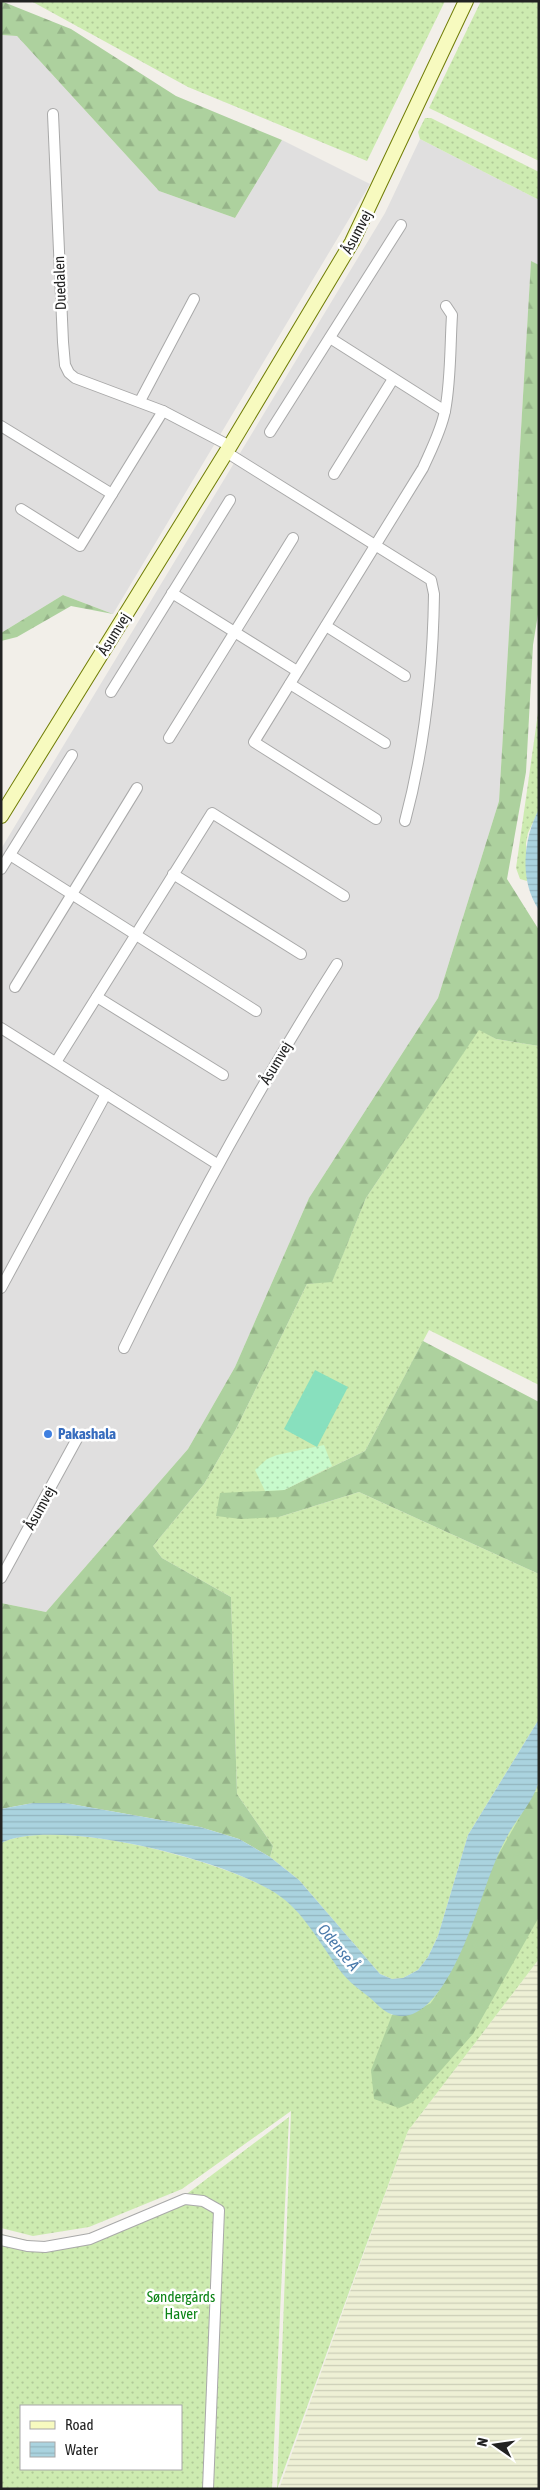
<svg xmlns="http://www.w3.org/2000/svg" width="540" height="2490" font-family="'Asap Condensed',sans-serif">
<defs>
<pattern id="farmland-rules" width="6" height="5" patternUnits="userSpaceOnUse" patternTransform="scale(1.25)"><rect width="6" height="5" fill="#eef0d5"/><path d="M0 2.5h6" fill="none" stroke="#ccceb7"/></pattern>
<pattern id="grass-dots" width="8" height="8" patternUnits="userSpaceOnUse" patternTransform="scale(1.25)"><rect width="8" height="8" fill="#cdebb0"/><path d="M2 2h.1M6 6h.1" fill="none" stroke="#b0c997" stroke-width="1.8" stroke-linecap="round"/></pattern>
<pattern id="forest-firs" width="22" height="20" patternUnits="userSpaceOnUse" patternTransform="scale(1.25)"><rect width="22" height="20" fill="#add19e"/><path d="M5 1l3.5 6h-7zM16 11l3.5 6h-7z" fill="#95b388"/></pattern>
<pattern id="park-dots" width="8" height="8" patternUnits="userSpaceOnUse" patternTransform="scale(1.25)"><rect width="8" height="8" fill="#c8facc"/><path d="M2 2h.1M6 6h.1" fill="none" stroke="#acd6af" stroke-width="1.8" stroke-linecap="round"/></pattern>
<pattern id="water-rules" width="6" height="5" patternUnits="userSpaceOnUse" patternTransform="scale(1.25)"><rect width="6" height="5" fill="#aad3df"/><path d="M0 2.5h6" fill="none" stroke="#92b5bf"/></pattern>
</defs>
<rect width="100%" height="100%" fill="#f2efe9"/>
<g fill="#e0dfdf">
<polygon points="1,35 17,36 159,191 235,218 282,140 370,184 113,614 63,595 1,633"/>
<polygon points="420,139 539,200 539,265 531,262 499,801 438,998 309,1198 235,1367 188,1449 46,1612 1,1603 1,849 385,213"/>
</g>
<polygon fill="url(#farmland-rules)" points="539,1959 539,2489 279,2489 408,2131"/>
<g fill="url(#grass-dots)" fill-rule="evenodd">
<polygon points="31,1 445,1 367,161 188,87"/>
<polygon points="481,1 539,1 539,161 429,108"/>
<polygon points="425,118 431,118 539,172 539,200 420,139 418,132"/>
<polygon points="539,706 539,809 528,833 526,843 527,881 520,879 516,868"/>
<polygon points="479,1029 496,1039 539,1046 539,1385 429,1330 365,1451 284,1490 279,1517 359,1492 539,1574 539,1719 468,1835 438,1936 428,1957 418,1970 403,1978 392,1979 380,1974 299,1880 270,1857 273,1846 237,1794 231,1597 162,1558 153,1546 204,1484 236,1429 307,1284 332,1281 366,1198"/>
<path d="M 539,1783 L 539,1959 L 408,2131 L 277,2489 L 291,2111 L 182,2189 L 89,2227 L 33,2236 L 1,2228 L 1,1843 C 56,1815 231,1862 281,1896 C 294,1905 304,1920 315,1932 C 341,1959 366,1987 392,2015 Z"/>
<path d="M 289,2117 L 272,2489 L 1,2489 L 1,2234 L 39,2243 L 92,2233 L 184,2196 ZM 21,2406 L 181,2406 L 181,2469 L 21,2469 Z"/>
</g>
<g fill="url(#forest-firs)">
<polygon points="1,1 71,29 176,96 282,140 235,218 159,191 17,36 1,35"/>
<polygon points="531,261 539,265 539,608 533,645 526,772 507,879 539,930 539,1046 496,1039 479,1030 366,1198 332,1282 307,1284 236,1429 204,1484 153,1546 162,1558 231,1597 237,1794 273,1846 270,1857 239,1839 200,1827 65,1803 33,1803 1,1809 1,1603 46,1612 188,1449 235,1367 309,1198 438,998 499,801"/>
<polygon points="63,595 113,614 71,606 17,637 1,641 1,633"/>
<polygon points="423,1341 539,1402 539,1574 359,1492 279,1517 241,1519 216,1516 220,1493 284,1490 365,1451"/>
<polygon points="534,1792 539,1792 539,1917 473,2034 413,2102 399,2108 374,2099 371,2070 392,2015 406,2016 431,2003 449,1975 471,1927 493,1864"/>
</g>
<polygon fill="url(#park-dots)" points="324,1445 332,1466 284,1490 265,1491 255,1470 267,1459 277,1455"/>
<polygon fill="#88e0be" points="315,1370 348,1387 317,1447 284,1429"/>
<g fill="url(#water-rules)">
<path d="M 539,809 L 539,910 C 519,881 523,839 539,809 Z"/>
<path d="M 539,1719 C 539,1735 540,1771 538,1784 C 533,1801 518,1817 509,1833 C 497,1854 489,1877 481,1900 C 470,1931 437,2032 391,2014 C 383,2011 376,2003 369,1997 C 360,1990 349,1982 342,1973 C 323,1949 306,1915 281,1897 C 233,1861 56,1816 1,1843 L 1,1809 L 33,1803 L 65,1803 L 200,1827 L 239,1839 L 270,1857 L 299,1880 L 380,1974 L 392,1979 L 403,1978 L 418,1970 L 428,1957 L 438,1936 L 468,1835 Z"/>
</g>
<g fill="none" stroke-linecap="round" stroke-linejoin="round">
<g stroke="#a9a9a9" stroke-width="12">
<g id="street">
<polyline points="53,114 63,342 65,365 69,373 75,378 163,411 230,446"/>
<polyline points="330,338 445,411"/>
<polyline points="140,401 194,299"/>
<polyline points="1,426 112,494"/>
<polyline points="270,432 401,225"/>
<path d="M 226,452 L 431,580 L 434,594 C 433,671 425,746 405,821"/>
<polyline points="334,474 393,379"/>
<polyline points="21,509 80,546 163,411"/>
<polyline points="172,593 297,671"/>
<polyline points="326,626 405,676"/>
<polyline points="290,684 385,743"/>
<polyline points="111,692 230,500"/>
<polyline points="169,738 293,538"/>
<path d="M 376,819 L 254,742 L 423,468 C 431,450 441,431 445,411 C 451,380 450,346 452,315 L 446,306"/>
<polyline points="10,855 256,1011"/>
<polyline points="1,869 72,755"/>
<polyline points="173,874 301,954"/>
<polyline points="15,987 137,788"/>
<polyline points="97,997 223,1075"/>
<polyline points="1,1028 217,1164"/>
<polyline points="56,1062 212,813 344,896"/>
<polyline points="1,1288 106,1094"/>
<path d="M 124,1348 C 188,1216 258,1088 337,964"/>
<polyline points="1,1578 78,1437"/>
<polyline points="1,2240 27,2246 45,2247 90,2239 185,2199 203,2201 219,2210 208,2489"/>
</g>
</g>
<g stroke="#707d05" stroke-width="16">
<polyline id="secondary" points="1,816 230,446 352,242 466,1"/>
</g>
<use href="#street" stroke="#fff" stroke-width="10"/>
<use href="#secondary" stroke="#f7fabf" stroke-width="14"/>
</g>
<circle fill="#3f7fe0" stroke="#fff" stroke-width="2" cx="48" cy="1434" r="5"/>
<g text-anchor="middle" stroke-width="5" stroke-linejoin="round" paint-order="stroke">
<g font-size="15" fill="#222" stroke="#fff">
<text transform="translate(357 232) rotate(-62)" y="5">Åsumvej</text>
<text transform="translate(60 283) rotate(-92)" y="5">Duedalen</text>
<text transform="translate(114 634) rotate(-58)" y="5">Åsumvej</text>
<text transform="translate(276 1063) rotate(-59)" y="5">Åsumvej</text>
<text transform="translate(40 1508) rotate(-61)" y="5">Åsumvej</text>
</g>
<g font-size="15" font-weight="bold" fill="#366cbe" stroke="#fff" text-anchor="start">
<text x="58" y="1439">Pakashala</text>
</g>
<g font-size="15" fill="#0c8416" stroke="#fff">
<text x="181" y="2302">Søndergårds<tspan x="181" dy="17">Haver</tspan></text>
</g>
<g font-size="16" font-style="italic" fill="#4a7aab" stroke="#fff">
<text transform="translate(339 1947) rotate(51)" y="6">Odense Å</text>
</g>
</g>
<rect width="540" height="2490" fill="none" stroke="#222222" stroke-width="5"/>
<rect x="20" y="2405" width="162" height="65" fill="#ffffff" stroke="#a7a7a7"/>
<rect x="30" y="2421" width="25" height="8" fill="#f7fabf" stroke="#a7a7a7"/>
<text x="65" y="2430" font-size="15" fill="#222222">Road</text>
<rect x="30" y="2442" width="25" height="15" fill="url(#water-rules)" stroke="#a7a7a7"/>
<text x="65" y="2455" font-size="15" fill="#222222">Water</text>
<g transform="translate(495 2445) rotate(283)" stroke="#ffffff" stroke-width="4" paint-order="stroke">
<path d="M0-4L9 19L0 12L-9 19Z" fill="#222222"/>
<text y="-8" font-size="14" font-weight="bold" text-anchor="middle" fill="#222222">N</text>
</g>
</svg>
